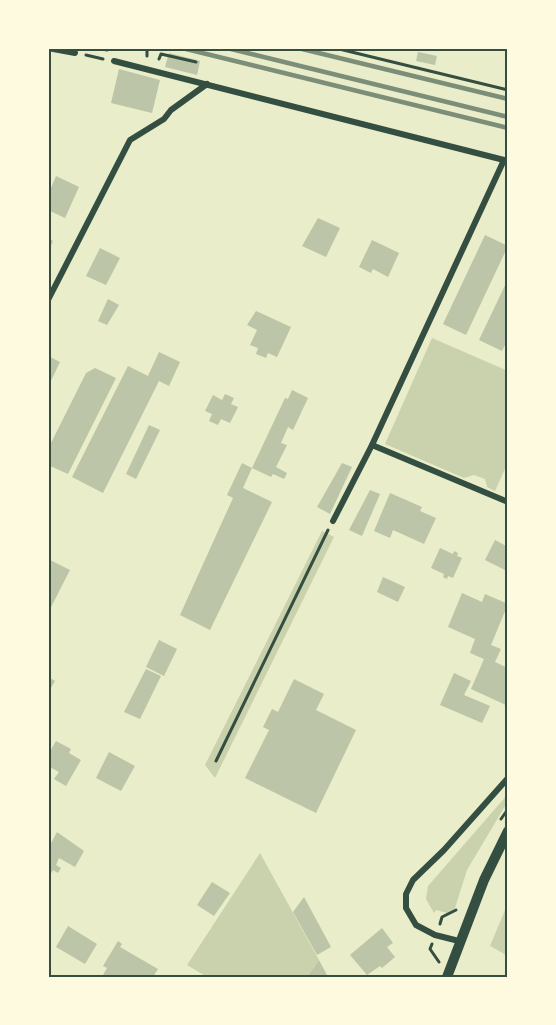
<svg xmlns="http://www.w3.org/2000/svg" width="556" height="1025" font-family="Commissioner,sans-serif">
<rect width="100%" height="100%" fill="#e9edc9"/>
<g fill="#cad2ad">
<polygon points="432,338 508,371 508,462 495,491 487,487 485,479 474,475 464,478 385,444"/>
<polygon points="322,531 334,537 215,778 205,765"/>
<polygon points="508,794 508,801 467,870 455,908 447,913 436,910 434,913 426,899 428,886"/>
<polygon points="260,853 319,960 307,977 207,977 187,965"/>
<polygon points="508,903 508,956 490,946"/>
</g>
<g fill="#bcc5a7">
<polygon points="418,52 437,56 435,65 416,61"/>
<polygon points="169,53 200,61 197,75 165,67"/>
<polygon points="119,69 160,80 152,113 111,103"/>
<polygon points="56,176 79,187 65,218 48,210 48,195"/>
<polygon points="318,218 340,228 326,257 302,246"/>
<polygon points="485,235 508,246 466,335 443,324"/>
<polygon points="48,238 53,241 48,252"/>
<polygon points="372,240 399,253 388,277 373,269 371,273 359,267"/>
<polygon points="100,248 120,258 106,285 86,276"/>
<polygon points="508,279 508,339 502,351 479,340"/>
<polygon points="108,299 119,305 107,325 98,321"/>
<polygon points="256,311 291,327 277,357 268,353 266,358 256,354 258,348 250,345 257,330 247,325"/>
<polygon points="159,352 180,362 169,386 159,381 103,493 72,477 128,366 148,376"/>
<polygon points="48,356 60,362 48,387"/>
<polygon points="95,368 116,378 68,474 48,465 48,449 86,373"/>
<polygon points="292,390 308,398 293,430 288,427 281,443 287,445 276,467 287,473 284,479 273,474 271,477 252,468 285,398 288,399"/>
<polygon points="225,394 234,398 231,404 238,407 230,423 221,419 218,425 209,421 212,414 205,411 213,395 222,400"/>
<polygon points="149,425 160,430 136,479 126,474"/>
<polygon points="242,463 252,468 243,488 272,502 210,630 180,615 233,498 227,495"/>
<polygon points="342,463 352,467 330,514 317,507"/>
<polygon points="370,490 380,494 362,536 349,530"/>
<polygon points="390,493 422,507 420,511 436,518 424,544 393,530 390,538 374,531"/>
<polygon points="495,540 508,547 507,571 485,560"/>
<polygon points="440,548 453,554 454,551 458,553 457,556 462,558 453,578 448,576 447,579 443,577 444,574 431,568"/>
<polygon points="48,559 70,570 48,613"/>
<polygon points="383,577 405,587 398,602 377,592"/>
<polygon points="462,593 482,602 485,594 508,604 491,645 501,649 495,662 508,668 508,706 471,689 484,659 470,653 475,639 448,627"/>
<polygon points="159,640 177,649 164,676 146,667"/>
<polygon points="146,669 161,676 140,719 124,712"/>
<polygon points="454,673 471,681 464,695 490,706 482,723 440,705"/>
<polygon points="48,677 55,681 48,693"/>
<polygon points="294,679 324,694 316,710 356,730 316,813 245,778 269,730 263,727 272,709 278,712"/>
<polygon points="56,741 71,749 69,753 81,760 66,786 54,779 59,772 48,766 48,755"/>
<polygon points="109,752 135,766 121,791 96,778"/>
<polygon points="57,832 84,851 75,867 59,858 56,865 61,868 58,873 53,870 48,879 48,849"/>
<polygon points="212,882 230,893 214,916 197,905"/>
<polygon points="304,897 331,947 317,955 293,912"/>
<polygon points="68,926 97,944 85,964 56,947"/>
<polygon points="382,928 393,943 387,947 395,957 382,968 380,966 367,975 350,955"/>
<polygon points="118,941 122,944 120,947 158,969 153,977 103,975 107,968 103,966"/>
<polygon points="319,960 328,977 307,977"/>
</g>
<g fill="none" stroke-linecap="round" stroke-linejoin="round">
<g stroke="#344e41" stroke-width="3">
<polyline points="98,48 107,50"/>
<polyline points="143,48 147,49 147,56"/>
<polyline points="335,48 508,90"/>
<polyline points="86,55 103,59"/>
<polyline points="159,59 161,54 196,62"/>
<polyline points="216,761 328,530"/>
<polyline points="501,819 508,809"/>
<polyline points="440,924 442,917 456,910"/>
<polyline points="432,944 430,949 439,962"/>
</g>
<g stroke="#344e41" stroke-width="6">
<polyline points="48,48 75,53"/>
<polyline points="114,61 508,161"/>
<polyline points="48,300 130,140 164,119 171,110 207,84"/>
<polyline points="372,445 508,502"/>
<polyline points="333,521 372,445 504,160"/>
<polyline points="459,941 435,935 416,925 406,908 406,894 413,880 444,850 508,778"/>
</g>
<polyline stroke="#344e41" stroke-width="10" points="447,977 484,880 508,831"/>
<g stroke="#7c8e77" stroke-width="4.5">
<polyline points="182,48 508,128"/>
<polyline points="227,48 508,117"/>
<polyline points="298,48 508,99"/>
</g>
</g>
<rect width="556" height="1025" fill="none" stroke="#fefae0" stroke-width="99"/>
<rect x="50" y="50" width="456" height="926" fill="none" stroke="#344e41" stroke-width="2"/>
</svg>
